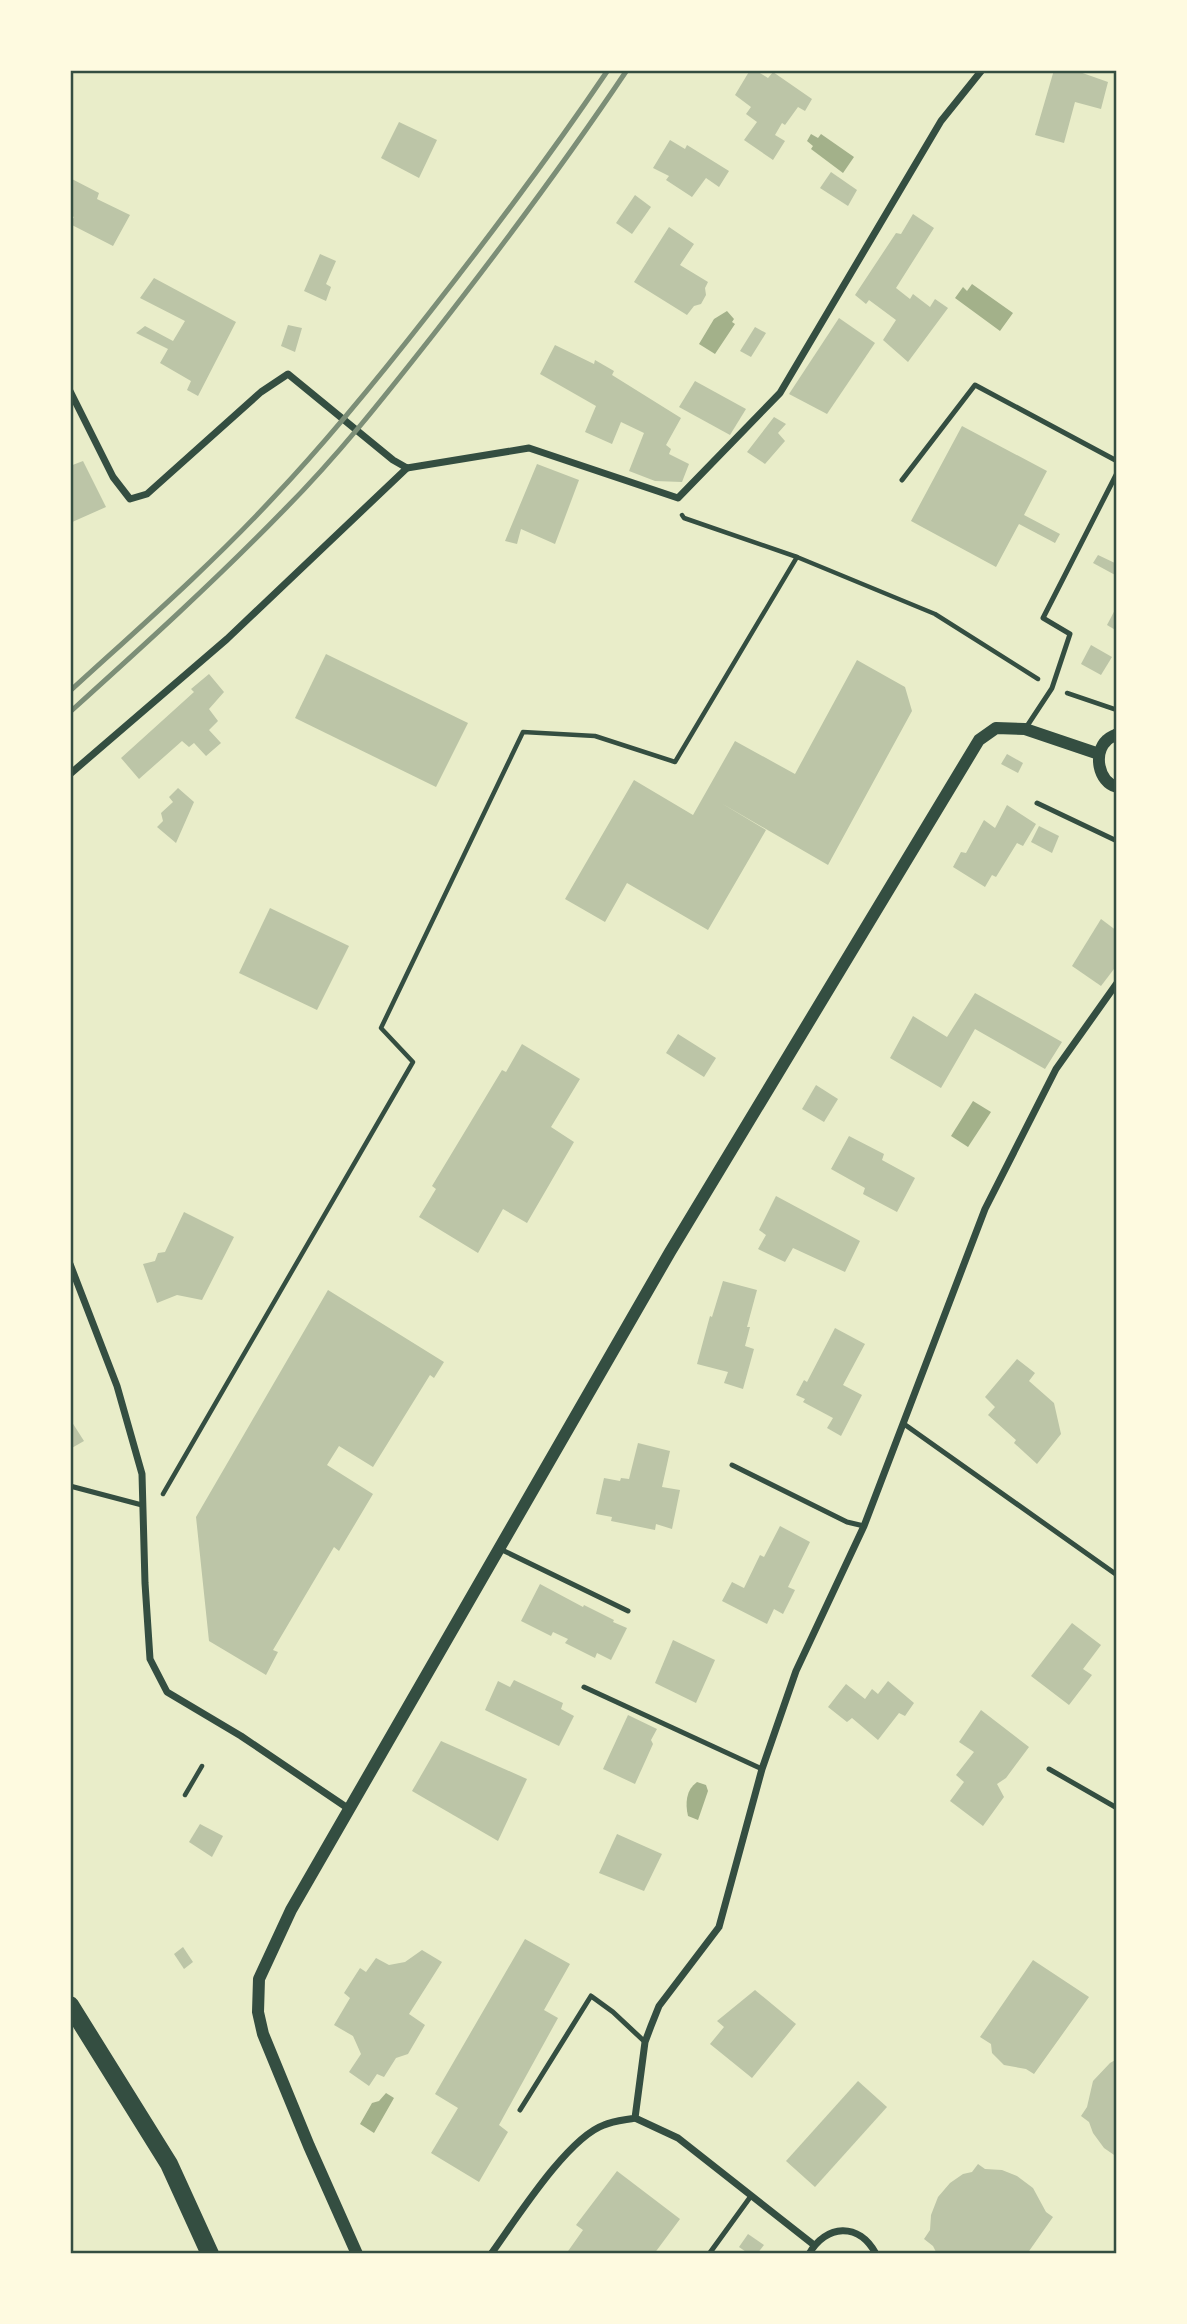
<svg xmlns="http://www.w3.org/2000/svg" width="1187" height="2324" font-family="'Work Sans',sans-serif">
<rect width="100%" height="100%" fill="#e9edc9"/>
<g fill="#a3b18a">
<polygon points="811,134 818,138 821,134 854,157 843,173 811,149 813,146 807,141"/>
<polygon points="972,284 1013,313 1000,331 955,298 963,287 967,291"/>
<polygon points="727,311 734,319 732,322 735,324 715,354 699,344 714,319"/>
<polygon points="973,1101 991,1112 968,1147 951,1136"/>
<path d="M 697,1782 L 706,1785 L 708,1791 L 698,1820 L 688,1816 C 685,1803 686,1790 697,1782 Z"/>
<polygon points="386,2093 394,2098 374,2133 360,2124 372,2103 379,2101"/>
</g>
<g fill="#bcc5a7">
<polygon points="750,70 755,70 768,78 773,72 812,99 805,111 798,107 785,125 782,123 775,135 785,141 773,160 744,140 757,122 746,114 751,107 735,95"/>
<polygon points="1054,70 1074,70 1108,82 1101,109 1075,102 1064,143 1035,135"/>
<polygon points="399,122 437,140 419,178 381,158"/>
<polygon points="670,140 685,149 687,145 729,171 719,187 706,178 692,197 666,180 669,176 653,168"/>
<polygon points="831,172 857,190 848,206 820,188"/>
<polygon points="70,178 99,193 97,199 130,215 113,246 70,224 74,217 70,215"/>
<polygon points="635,195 651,207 632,234 616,223"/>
<polygon points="913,214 934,228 896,288 910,299 913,294 930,307 935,299 948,308 908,362 883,340 896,320 869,300 866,304 855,295 896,233 901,234"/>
<polygon points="669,227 694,244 680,265 708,282 705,288 706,295 701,304 694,306 687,315 634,282"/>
<polygon points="320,254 336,261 326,284 331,287 326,301 304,291"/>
<polygon points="154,278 236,322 198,396 187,390 191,381 160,363 168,349 136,333 145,326 173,341 185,321 140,298"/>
<polygon points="839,318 875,343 827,414 789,394"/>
<polygon points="288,325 302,328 295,352 281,346"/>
<polygon points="755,327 766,333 751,357 740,351"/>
<polygon points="555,345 594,364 595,360 614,371 612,375 681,418 666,445 671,449 669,454 689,464 682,482 655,481 629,471 644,433 621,422 612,444 585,432 596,406 540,374"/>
<polygon points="695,381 746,409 730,435 679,407"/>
<polygon points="774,417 786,424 778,433 785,441 765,464 747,452"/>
<polygon points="962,426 1047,471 1024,515 1060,534 1055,543 1019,524 996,567 911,521"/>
<polygon points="83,461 106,507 70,523 70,466"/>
<polygon points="537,464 579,480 555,544 521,529 517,544 505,541"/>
<polygon points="1098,555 1117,564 1117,576 1093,563"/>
<polygon points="1117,606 1117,631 1107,625"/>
<polygon points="1091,645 1112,657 1101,675 1081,664"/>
<polygon points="326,654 468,723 436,787 295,718"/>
<polygon points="857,660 905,687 912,711 828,865 721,803 766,830 708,930 627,883 605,922 565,899 634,780 693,815 735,741 795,774"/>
<polygon points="209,674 224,692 209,709 218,721 209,730 221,743 206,756 194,743 189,747 182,741 139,779 121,758 194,692 191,689"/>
<polygon points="1007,754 1023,763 1018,773 1001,764"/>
<polygon points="178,788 194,802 176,843 157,827 163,821 161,813 173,802 169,797"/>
<polygon points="1007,805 1036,824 1023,846 1017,843 996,877 992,875 985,887 953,867 961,852 966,853 984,820 995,828"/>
<polygon points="1039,826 1059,836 1052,853 1031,842"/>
<polygon points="270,908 349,946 317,1010 239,973"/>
<polygon points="1101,919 1117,931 1117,965 1101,986 1072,966"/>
<polygon points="975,993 1062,1042 1045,1069 975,1029 941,1088 890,1058 913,1016 947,1037"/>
<polygon points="678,1034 716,1058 704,1077 666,1053"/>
<polygon points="522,1044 580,1079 551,1127 574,1142 527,1223 503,1209 478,1253 419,1217 436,1189 432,1186 502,1070 506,1072"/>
<polygon points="816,1085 838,1099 824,1122 802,1109"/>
<polygon points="849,1136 884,1154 882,1160 915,1178 897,1212 863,1194 865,1188 831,1169"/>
<polygon points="776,1196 860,1241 845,1272 793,1248 785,1262 758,1249 766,1235 759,1230"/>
<polygon points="184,1212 234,1237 202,1300 177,1295 157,1303 143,1264 155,1261 158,1253 165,1252"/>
<polygon points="723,1281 757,1290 747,1327 750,1327 745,1346 754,1349 743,1389 724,1383 728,1372 697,1364 710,1316 712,1317"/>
<polygon points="328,1290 444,1362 434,1378 430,1375 373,1467 339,1446 327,1465 373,1494 339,1551 334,1547 273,1650 278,1652 266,1675 209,1641 196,1517"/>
<polygon points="835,1328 865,1344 843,1385 862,1395 841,1436 827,1428 833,1418 803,1402 805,1399 796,1395 804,1380 807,1382"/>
<polygon points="1017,1359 1035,1373 1029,1381 1054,1403 1061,1434 1037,1464 1014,1443 1016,1440 988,1415 995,1407 985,1397"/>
<polygon points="70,1419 84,1441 70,1449"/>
<polygon points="638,1443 670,1451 662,1487 680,1490 672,1529 656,1524 655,1530 611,1521 612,1517 596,1514 604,1478 620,1481 621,1478 629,1479"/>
<polygon points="780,1526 810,1542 788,1587 795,1590 783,1614 774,1609 767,1624 722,1601 732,1582 744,1588 760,1555 764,1557"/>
<polygon points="540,1584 583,1607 584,1605 614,1620 613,1622 627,1628 611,1660 597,1653 595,1658 565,1643 568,1639 553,1632 551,1636 521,1621"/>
<polygon points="1072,1623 1101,1645 1083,1669 1092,1675 1069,1705 1031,1676"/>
<polygon points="673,1640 715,1660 696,1703 655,1683"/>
<polygon points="514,1680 563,1703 561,1709 574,1716 559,1746 485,1710 498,1681 510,1687"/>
<polygon points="888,1681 914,1703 905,1716 899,1713 878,1740 852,1718 847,1722 828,1707 846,1684 865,1699 872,1689 878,1694"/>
<polygon points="981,1710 1029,1747 1006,1778 997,1784 1004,1797 983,1826 950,1801 964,1782 956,1775 974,1752 959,1742"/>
<polygon points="628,1715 657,1729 651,1740 653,1744 635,1784 603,1769"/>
<polygon points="441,1741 527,1779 498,1841 412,1791"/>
<polygon points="200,1824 223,1836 212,1857 189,1842"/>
<polygon points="617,1834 662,1854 644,1891 599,1873"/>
<polygon points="525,1939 570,1964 544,2010 558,2018 499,2125 508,2132 479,2182 431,2153 458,2108 435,2094"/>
<polygon points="183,1947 193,1962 184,1969 174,1954"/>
<polygon points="422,1950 442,1962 409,2014 425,2025 408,2054 396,2058 384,2077 377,2074 369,2086 349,2072 361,2054 353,2036 334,2025 350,1998 344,1993 360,1968 366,1972 376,1958 389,1965 405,1962"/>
<polygon points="1033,1960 1089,1997 1034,2074 1026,2069 1004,2065 992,2053 991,2044 980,2037"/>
<polygon points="755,1990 796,2024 752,2078 710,2044 724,2027 717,2021"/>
<polygon points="1117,2059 1117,2157 1104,2148 1093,2133 1089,2122 1081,2116 1087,2107 1093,2081 1110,2063"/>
<polygon points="858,2081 887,2107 815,2187 786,2161"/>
<polygon points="978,2164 985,2169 1002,2170 1017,2176 1033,2188 1046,2212 1053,2217 1027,2254 937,2254 933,2246 924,2239 930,2230 931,2215 938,2197 950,2183 963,2174 972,2172"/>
<polygon points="617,2171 680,2219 654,2254 566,2254 583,2230 576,2225"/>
<polygon points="748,2234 764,2245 757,2254 749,2254 739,2247"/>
</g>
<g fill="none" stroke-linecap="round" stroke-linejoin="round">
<g stroke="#344e41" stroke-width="4.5">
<polyline points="682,515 684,518 797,557 935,614 1038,679"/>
<polyline points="1067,693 1117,710"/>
<polyline points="163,1494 413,1062 381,1028 523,732 595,736 675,762 797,557"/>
<polyline points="185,1795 202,1766"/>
</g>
<g stroke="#344e41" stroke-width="5">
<polyline points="902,480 975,385 1117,461"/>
<polyline points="1025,729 1052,688 1070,634 1043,618 1117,473"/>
<polyline points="1037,803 1117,841"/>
<polyline points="904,1424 1117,1575"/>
<polyline points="732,1465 847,1522 864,1526"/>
<polyline points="70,1486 142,1505"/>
<polyline points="500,1549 628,1611"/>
<polyline points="584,1687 762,1769"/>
<polyline points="1049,1769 1117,1808"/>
<polyline points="520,2110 591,1996 613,2012 645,2042"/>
<polyline points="709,2254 751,2196"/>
</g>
<g stroke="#344e41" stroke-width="7">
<polyline points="70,391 113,477 130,499 147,494 261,392 288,374 393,460 407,468 529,448 678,498 780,393 941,121 982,70"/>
<polyline points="70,774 227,639 407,468"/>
<polyline points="70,1264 117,1386 142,1474 145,1583 150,1659 167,1692 241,1736 349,1809"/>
<polyline points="635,2118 678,2138 814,2245"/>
<path d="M 491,2254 C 515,2221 567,2138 604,2125 C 613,2121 625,2120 635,2118 L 645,2042 L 651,2026 L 659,2006 L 719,1927 L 762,1769 L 796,1671 L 864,1526 L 985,1209 L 1056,1069 L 1117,983"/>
<path d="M 809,2254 C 826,2224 859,2222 876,2254"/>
</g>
<g stroke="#344e41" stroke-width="12">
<path d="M 1117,734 C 1114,736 1110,737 1107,740 C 1093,753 1098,782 1117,787"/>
<polyline points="357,2254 309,2146 263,2034 258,2012 259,1979 291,1910 670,1252 979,740 996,728 1025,729 1099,754"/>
</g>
<polyline stroke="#344e41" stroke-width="18" points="70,2005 169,2164 210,2254"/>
<g stroke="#7c8e77" stroke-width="5">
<path d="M 70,691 C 139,628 210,566 273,498 C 329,439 380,376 430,312 C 492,233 552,153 608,70"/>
<path d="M 70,712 C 142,647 214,582 282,512 C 337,457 385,396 433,335 C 501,248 566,161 627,70"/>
</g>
</g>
<rect width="1187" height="2324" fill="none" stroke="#fefae0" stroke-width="144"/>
<rect x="72" y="72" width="1043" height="2180" fill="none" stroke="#344e41" stroke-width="2.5"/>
</svg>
